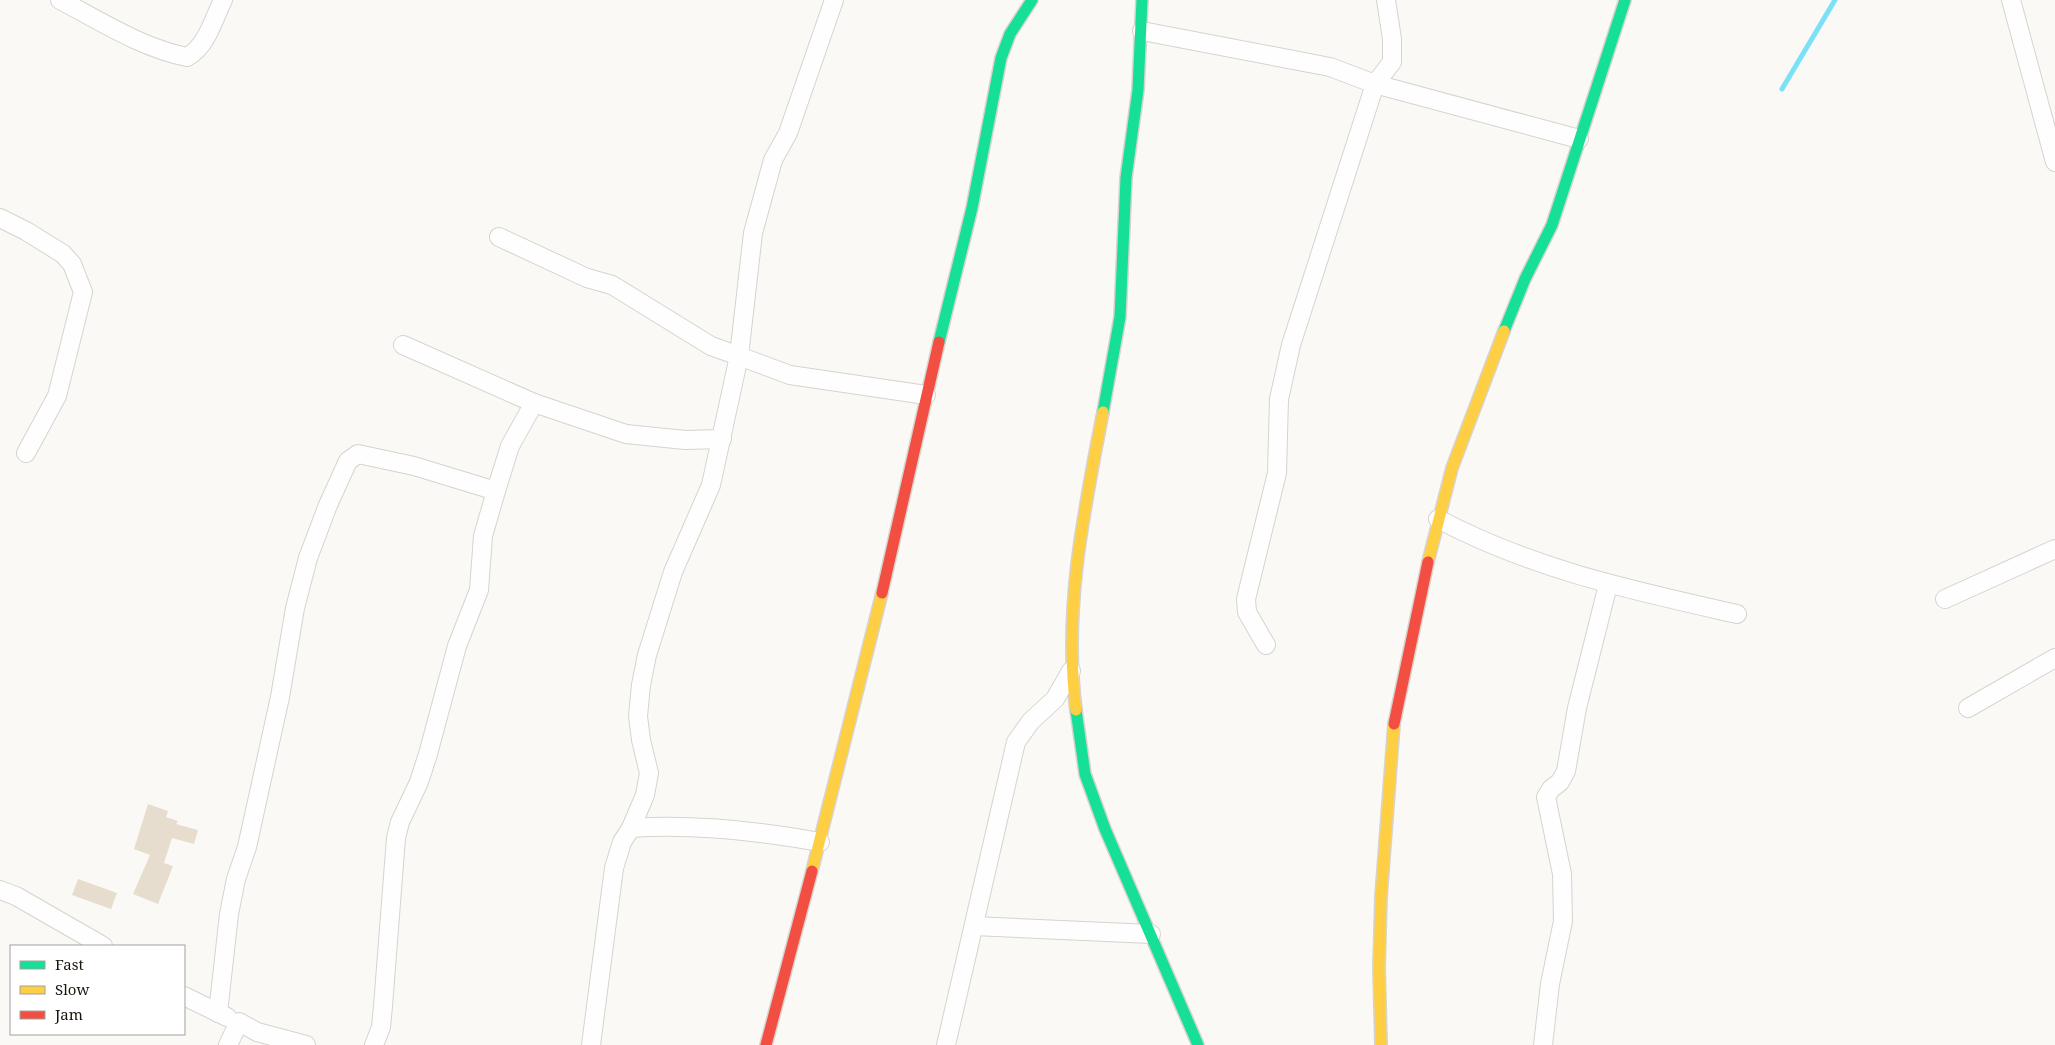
<svg xmlns="http://www.w3.org/2000/svg" width="2055" height="1045" font-family="'Noto Serif',serif">
<rect width="100%" height="100%" fill="#fbf9f6"/>
<g fill="none" stroke-linecap="round" stroke-linejoin="round">
<polyline stroke="#7ae1f6" stroke-width="5" points="1782,89 1835,0"/>
</g>
<g fill="#e7ddce">
<polygon points="148,804 168,811 166,817 178,821 176,824 198,830 194,844 172,838 164,863 173,866 158,904 133,894 150,855 134,849"/>
<polygon points="78,879 117,893 111,909 72,895"/>
</g>
<g fill="none" stroke-linecap="round" stroke-linejoin="round">
<g stroke="#d7d3cd" stroke-width="20">
<g id="street">
<path d="M 60,0 C 100,21 142,48 187,57 C 207,46 213,20 223,0"/>
<polyline points="2011,0 2055,162"/>
<polyline points="1142,31 1330,67 1375,84 1579,139"/>
<polyline points="0,218 26,231 63,254 72,264 83,292 57,396 26,453"/>
<polyline points="499,237 587,278 612,285 711,346 739,356 753,233 773,160 788,133 834,0"/>
<polyline points="403,345 534,403"/>
<path d="M 1438,519 C 1535,570 1631,590 1737,614"/>
<polyline points="1945,599 2055,549"/>
<polyline points="1266,645 1247,612 1246,599 1277,473 1279,399 1291,345 1375,84 1392,62 1392,39 1386,0"/>
<polyline points="1968,708 2055,658"/>
<polyline points="631,828 645,795 649,773 641,740 638,716 641,685 647,655 673,572 711,485 739,356 790,375 926,395"/>
<polyline points="0,890 16,896 103,946"/>
<polyline points="974,926 1151,934"/>
<polyline points="184,996 227,1017"/>
<polyline points="218,1013 229,914 236,879 247,847 280,697 295,608 308,558 328,505 348,461 358,454 414,466 496,491 510,446 534,403 626,434 685,440 722,439"/>
<polyline points="228,1045 239,1022 257,1032 306,1045"/>
<polyline points="374,1045 381,1027 383,1006 396,838 400,822 419,782 428,754 457,646 479,590 483,536 496,491"/>
<path d="M 591,1045 L 614,868 L 622,842 L 631,828 C 693,824 759,831 820,842"/>
<polyline points="946,1045 1016,742 1031,721 1055,699 1071,671"/>
<polyline points="1543,1045 1550,984 1563,921 1562,874 1546,797 1551,789 1560,782 1566,771 1577,708 1608,585"/>
</g>
</g>
<g stroke="#d7d3cd" stroke-width="14">
<g id="fast">
<polyline points="1504,331 1525,279 1552,225 1625,0"/>
<polyline points="939,342 972,208 1001,58 1010,34 1032,0"/>
<polyline points="1103,412 1120,317 1126,178 1138,90 1142,0"/>
<polyline points="1076,710 1085,774 1105,829 1198,1045"/>
</g>
</g>
<g stroke="#d7d3cd" stroke-width="14">
<g id="slow">
<polyline points="1428,562 1452,468 1504,331"/>
<path d="M 1076,710 C 1063,610 1084,511 1103,412"/>
<polyline points="812,871 882,593"/>
<polyline points="1381,1045 1379,967 1381,897 1394,724"/>
</g>
</g>
<g stroke="#d7d3cd" stroke-width="14">
<g id="jam">
<polyline points="882,593 939,342"/>
<polyline points="1394,724 1428,562"/>
<polyline points="766,1045 812,871"/>
</g>
</g>
<use href="#street" stroke="#fefefe" stroke-width="18"/>
<use href="#fast" stroke="#16e098" stroke-width="11"/>
<use href="#slow" stroke="#ffcf43" stroke-width="11"/>
<use href="#jam" stroke="#f24e42" stroke-width="11"/>
</g>
<rect x="10" y="945" width="175" height="90" fill="#ffffff" stroke="#a3a19d"/>
<rect x="20" y="961" width="25" height="8" fill="#16e098" stroke="#a3a19d"/>
<text x="55" y="970" font-size="15" fill="#19130a">Fast</text>
<rect x="20" y="986" width="25" height="8" fill="#ffcf43" stroke="#a3a19d"/>
<text x="55" y="995" font-size="15" fill="#19130a">Slow</text>
<rect x="20" y="1011" width="25" height="8" fill="#f24e42" stroke="#a3a19d"/>
<text x="55" y="1020" font-size="15" fill="#19130a">Jam</text>
</svg>
